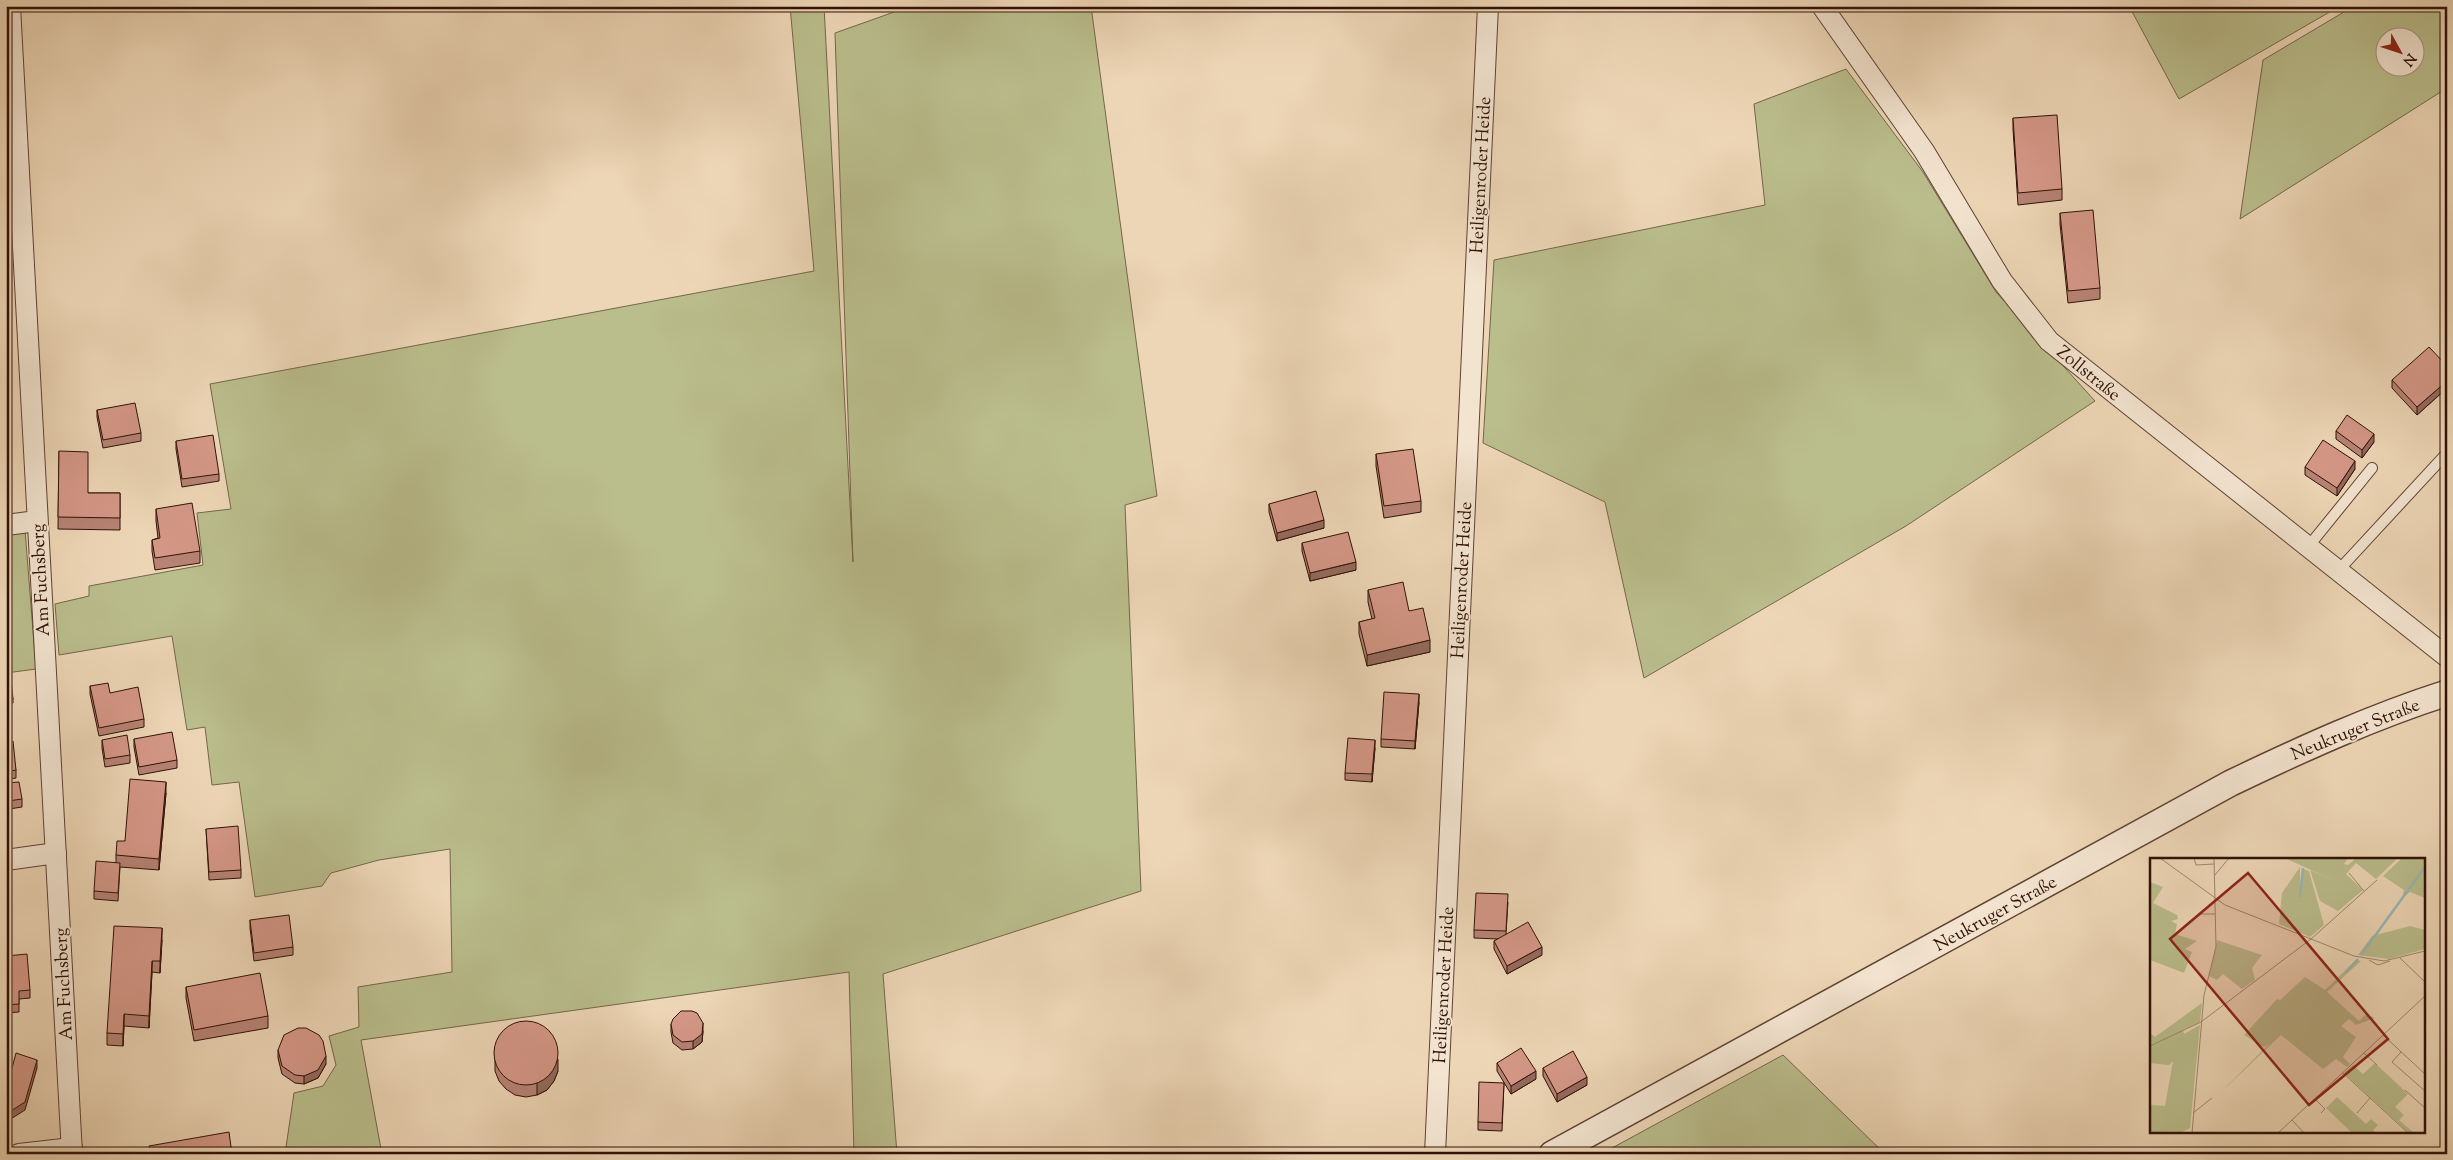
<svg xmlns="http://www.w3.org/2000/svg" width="2453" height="1160" font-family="'Sorts Mill Goudy',serif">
<rect width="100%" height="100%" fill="#edd6b6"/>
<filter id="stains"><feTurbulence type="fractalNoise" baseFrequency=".004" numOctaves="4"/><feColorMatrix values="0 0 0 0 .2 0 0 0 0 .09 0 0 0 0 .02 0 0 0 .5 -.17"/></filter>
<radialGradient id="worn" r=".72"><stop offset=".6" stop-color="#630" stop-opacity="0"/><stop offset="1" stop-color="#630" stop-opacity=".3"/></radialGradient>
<g fill="#babd8c" stroke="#756749" fill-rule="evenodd">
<polygon points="790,6 824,6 853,562 835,33 911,6 1091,6 1157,496 1125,505 1141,891 883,974 897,1154 854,1154 849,972 361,1040 381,1149 378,1154 285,1154 294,1093 323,1086 336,1065 329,1036 359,1027 358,987 452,972 450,849 379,860 331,873 322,886 255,897 239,782 212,785 205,727 187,730 172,636 59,655 55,604 89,596 89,586 203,565 197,513 231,509 210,384 814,271"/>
<polygon points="2129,6 2340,6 2179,99"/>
<path d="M 2354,6 L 2447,6 L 2447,88 L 2240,219 L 2263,60 ZM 2386,38 L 2416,38 L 2416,68 L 2386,68 Z"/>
<polygon points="1846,69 1923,172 1996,292 2095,401 1906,526 1644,678 1605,502 1483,443 1494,260 1765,205 1754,104"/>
<polygon points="25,530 36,669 6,673 6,533"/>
<polygon points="1783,1055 1885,1154 1601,1154"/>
</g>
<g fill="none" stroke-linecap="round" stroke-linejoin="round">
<g stroke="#5f4232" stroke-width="12">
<g id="service">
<polyline points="2308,547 2372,468"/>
<polyline points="2337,572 2447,453"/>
</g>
</g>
<g stroke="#5f4232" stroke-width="22">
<g id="minor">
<polyline points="10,6 72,1154"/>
<polyline points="1822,6 1924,151 2002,281 2049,341 2447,657"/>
<polyline points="6,525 37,521"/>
<polyline points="6,860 56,853"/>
<polyline points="19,1154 72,1148"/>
<polyline points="1435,1154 1488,6"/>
</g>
</g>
<g stroke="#5f4232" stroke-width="28">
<path id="tertiary" d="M 1552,1154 L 2231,783 C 2302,749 2372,717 2447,693"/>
</g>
<use href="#service" stroke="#f3e4d0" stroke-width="10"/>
<use href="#minor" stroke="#f3e4d0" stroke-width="20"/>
<use href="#tertiary" stroke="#f3e4d0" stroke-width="25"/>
</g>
<g fill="#b78375" stroke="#301106">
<polygon points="2013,118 2062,189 2062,200 2018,205 2013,129"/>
<polygon points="2060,213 2100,288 2100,299 2068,303 2060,224"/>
<polygon points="2447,366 2447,388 2417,415 2392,388 2392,380"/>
<polygon points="97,410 141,433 141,441 103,448 97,417"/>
<polygon points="2336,431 2374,442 2362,458 2336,439"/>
<polygon points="176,441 219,474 219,481 182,487 176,449"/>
<polygon points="59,451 88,493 120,493 120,530 58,529"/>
<polygon points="1376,454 1421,501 1421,512 1384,518 1376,466"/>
<polygon points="2305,467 2355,469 2337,496 2305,475"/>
<polygon points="1269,504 1324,528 1277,541 1269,512"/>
<polygon points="156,509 200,551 200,563 155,570 152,551 152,540 158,538 156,521"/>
<polygon points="1302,543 1356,570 1310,581 1302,551"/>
<polygon points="1368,590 1409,611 1430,652 1367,666 1359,634 1359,622 1372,619 1368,602"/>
<polygon points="6,681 13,699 13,703 6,704"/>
<polygon points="90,686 110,693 144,719 144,727 99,736 90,694"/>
<polygon points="1419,702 1415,749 1381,747 1381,739"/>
<polygon points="134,739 177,760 177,768 139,775 134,747"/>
<polygon points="102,740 130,755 130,763 105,767 102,748"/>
<polygon points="6,742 16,770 16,778 6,780"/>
<polygon points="1375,748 1372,782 1345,780 1345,773"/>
<polygon points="6,783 22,799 22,807 9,809 11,828 11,836 6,837"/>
<polygon points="166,793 159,870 120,867 118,901 94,899 94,891 116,863 116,855 125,841"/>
<polygon points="206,829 241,870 241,878 209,880"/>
<polygon points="1508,902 1506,934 1542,955 1507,974 1494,949 1494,941 1498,939 1474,938 1474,930"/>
<polygon points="250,920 293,947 293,955 254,961 250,928"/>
<polygon points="162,940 160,973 152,972 149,1028 124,1026 123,1046 107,1045 107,1033"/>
<polygon points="6,956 30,990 30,998 19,999 19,1012 6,1013"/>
<polygon points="186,987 268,1016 268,1028 194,1041 186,998"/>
<polygon points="671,1024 703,1031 702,1042 693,1049 682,1050 673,1043 671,1032"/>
<polygon points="495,1048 558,1071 554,1081 547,1090 537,1095 526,1097 515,1095 506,1089 499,1081 495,1071"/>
<polygon points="278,1050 326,1064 318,1078 304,1084 295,1083 282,1074 278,1058"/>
<polygon points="1497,1063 1536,1079 1511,1094 1497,1071"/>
<polygon points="1543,1068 1587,1085 1557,1102 1543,1076"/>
<polygon points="1504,1083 1502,1131 1478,1130 1478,1122"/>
</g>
<g fill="#956a5f" stroke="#301106">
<polygon points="2447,381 2447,388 2417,415 2417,407"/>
<polygon points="2374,434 2374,442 2362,458 2362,450"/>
<polygon points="2355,461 2355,469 2337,496 2337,488"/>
<polygon points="1324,520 1324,528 1277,541 1277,533"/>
<polygon points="1356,562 1356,570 1310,581 1310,573"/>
<polygon points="1430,640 1430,652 1367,666 1367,655"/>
<polygon points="1419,694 1419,702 1415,749 1415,741"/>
<polygon points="1375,740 1375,748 1372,782 1372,774"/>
<polygon points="166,782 166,793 159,870 159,859"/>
<polygon points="162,928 162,940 160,973 160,961"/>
<polygon points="1542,947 1542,955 1507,974 1507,966"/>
<polygon points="152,961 152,972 149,1028 149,1016"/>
<polygon points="124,1014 124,1026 123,1046 123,1034"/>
<polygon points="703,1023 703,1031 702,1042 693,1049 693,1041"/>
<polygon points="326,1056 326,1064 318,1078 304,1084 304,1076"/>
<polygon points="558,1059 558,1071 554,1081 547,1090 537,1095 537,1083"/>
<polygon points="37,1060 37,1068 25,1110 6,1122 6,1114"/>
<polygon points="1536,1071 1536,1079 1511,1094 1511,1086"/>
<polygon points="1587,1077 1587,1085 1557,1102 1557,1094"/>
</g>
<g fill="#d59888" stroke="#301106">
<polygon points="2057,115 2062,189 2018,193 2013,118"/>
<polygon points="2093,210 2100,288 2068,291 2060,213"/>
<polygon points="2429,347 2447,366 2447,381 2417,407 2392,380"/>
<polygon points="135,403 141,433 103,440 97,410"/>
<polygon points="2347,415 2374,434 2362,450 2336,431"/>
<polygon points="213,435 219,474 182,479 176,441"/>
<polygon points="2323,440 2355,461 2337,488 2305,467"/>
<polygon points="1413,449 1421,501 1384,506 1376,454"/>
<polygon points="59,451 88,452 88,493 120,493 120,518 58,517"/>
<polygon points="1316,491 1324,520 1277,533 1269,504"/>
<polygon points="192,503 200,551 155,558 152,540 160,538 156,509"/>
<polygon points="1348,532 1356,562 1310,573 1302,543"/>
<polygon points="1403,582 1409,611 1423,608 1430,640 1367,655 1359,622 1375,618 1368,590"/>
<polygon points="11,680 13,699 6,700 6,681"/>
<polygon points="108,683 110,693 138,687 144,719 99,728 90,686"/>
<polygon points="1384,692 1419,694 1415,741 1381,739"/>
<polygon points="172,732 177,760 139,767 134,739"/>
<polygon points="127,735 130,755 105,759 102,740"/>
<polygon points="1348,738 1375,740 1372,774 1345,773"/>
<polygon points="13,741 16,770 6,772 6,742"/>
<polygon points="130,779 166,782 159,859 116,855 117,841 125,841"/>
<polygon points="19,782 22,799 8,801 11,828 6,829 6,783"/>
<polygon points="238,826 241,870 209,872 206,829"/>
<polygon points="96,861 120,863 118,893 94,891"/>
<polygon points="1476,893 1508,894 1506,931 1474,930"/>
<polygon points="289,915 293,947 254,953 250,920"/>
<polygon points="1528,922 1542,947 1507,966 1494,941"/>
<polygon points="114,926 162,928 160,961 152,961 149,1016 124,1014 123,1034 107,1033"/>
<polygon points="27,954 30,990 19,991 19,1004 6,1005 6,956"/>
<polygon points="260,973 268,1016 194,1030 186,987"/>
<polygon points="681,1011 692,1011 697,1013 703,1023 702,1034 693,1041 682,1042 673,1035 671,1024 673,1019"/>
<circle cx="526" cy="1053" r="32"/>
<polygon points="298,1028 306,1028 319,1035 323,1041 326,1056 318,1070 304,1076 295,1075 282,1066 278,1050 284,1035"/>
<polygon points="1521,1048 1536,1071 1511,1086 1497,1063"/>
<polygon points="1573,1051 1587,1077 1557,1094 1543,1068"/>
<polygon points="16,1053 37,1060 25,1102 6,1114 6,1075 11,1072"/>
<polygon points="1479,1082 1504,1083 1502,1123 1478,1122"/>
<polygon points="229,1132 232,1154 151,1154 149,1146"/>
</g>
<g text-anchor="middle" stroke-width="4" stroke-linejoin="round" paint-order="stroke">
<g font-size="18" fill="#301106" stroke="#f3e4d0">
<text transform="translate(1480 175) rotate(-87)" y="6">Heiligenroder Heide</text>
<text transform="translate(2089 373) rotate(39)" y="6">Zollstraße</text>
<text transform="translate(40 580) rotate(-93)" y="6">Am Fuchsberg</text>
<text transform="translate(1461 580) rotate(-87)" y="6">Heiligenroder Heide</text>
<text transform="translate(2355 729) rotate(-22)" y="6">Neukruger Straße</text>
<text transform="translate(1995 913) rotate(-29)" y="6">Neukruger Straße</text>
<text transform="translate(63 984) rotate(-93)" y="6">Am Fuchsberg</text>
<text transform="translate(1443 985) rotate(-87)" y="6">Heiligenroder Heide</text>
</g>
</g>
<g transform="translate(2150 858)">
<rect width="275" height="275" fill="#edd6b6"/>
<path d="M 135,0 L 198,0 L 194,6 L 198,7 L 204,2 L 202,0 L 248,0 L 226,21 L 206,5 L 196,16 L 213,32 L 188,53 L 170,43 L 160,12 L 185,23 ZM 252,0 L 275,0 L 275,40 L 260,34 L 252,40 L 254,32 L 233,18 ZM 150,9 L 150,32 L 153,11 L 159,13 L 174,67 L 160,79 L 129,66 L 132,35 ZM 0,24 L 13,29 L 3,45 L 27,57 L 28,61 L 21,63 L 27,66 L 25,76 L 47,83 L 35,91 L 42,94 L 34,115 L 0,102 ZM 260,68 L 275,72 L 275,91 L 239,101 L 208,97 L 222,78 ZM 67,82 L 112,97 L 102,110 L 105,122 L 92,131 L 73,116 L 67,122 L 59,118 ZM 206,102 L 211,103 L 177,134 L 209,163 L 216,156 L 225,160 L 206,167 L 199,161 L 191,168 L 206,179 L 193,199 L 200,206 L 197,209 L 186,201 L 173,211 L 131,177 L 68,237 L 120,185 L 114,189 L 94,177 L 127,141 L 130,142 L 155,119 L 175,132 ZM 52,145 L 50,164 L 33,172 L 34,176 L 50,167 L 46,207 L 28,204 L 46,207 L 40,270 L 30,275 L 0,275 L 0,247 L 15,248 L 23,203 L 19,207 L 0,205 L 0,175 L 5,179 ZM 225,205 L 258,236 L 245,249 L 254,257 L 249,262 L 264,275 L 259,275 L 194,215 L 203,207 L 213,216 ZM 187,239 L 216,266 L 221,261 L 228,267 L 223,272 L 226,275 L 202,275 L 176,250 Z" fill="#babd8c"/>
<path fill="none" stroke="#9ab8b4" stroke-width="2.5" d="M 150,39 L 153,10M 211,97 L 275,9M 195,115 L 208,101"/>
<path fill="none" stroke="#a18770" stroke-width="1" d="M 10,0 L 75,47 L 204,98 L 234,103 L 275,93M 44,0 L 46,7 L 64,6M 199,15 L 214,33M 65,17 L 79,0M 48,56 L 65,56M 250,100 L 275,124M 219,102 L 228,107 L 240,103M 233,177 L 275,216M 0,188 L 51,164 L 161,81 L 227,22M 251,194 L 242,204 L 275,233M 214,195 L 227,207M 193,215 L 258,275M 255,232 L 275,250M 165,241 L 175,251 L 171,255M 43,255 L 62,240M 207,255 L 220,240M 142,262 L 154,275M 42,275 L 54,137 L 66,89 L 64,0M 128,275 L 275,138"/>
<path fill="#8f2418" fill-opacity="0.15" stroke="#8f2418" stroke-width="2.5" d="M 98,15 L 238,181 L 159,247 L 20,81 Z"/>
<rect width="275" height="275" fill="none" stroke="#301106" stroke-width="2.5"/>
</g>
<rect width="2453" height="1160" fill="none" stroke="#edd6b6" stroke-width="25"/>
<rect x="8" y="8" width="2438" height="1145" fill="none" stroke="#301106" stroke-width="2.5"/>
<rect x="12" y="12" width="2428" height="1135" fill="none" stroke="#301106"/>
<g transform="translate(2400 52) rotate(130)"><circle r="24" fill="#f3e4d0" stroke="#a5907f"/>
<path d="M0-4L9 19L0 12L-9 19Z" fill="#8f2418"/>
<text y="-8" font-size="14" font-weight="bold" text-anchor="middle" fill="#301106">N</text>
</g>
<rect width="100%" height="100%" filter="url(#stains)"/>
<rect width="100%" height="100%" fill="url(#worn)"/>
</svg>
